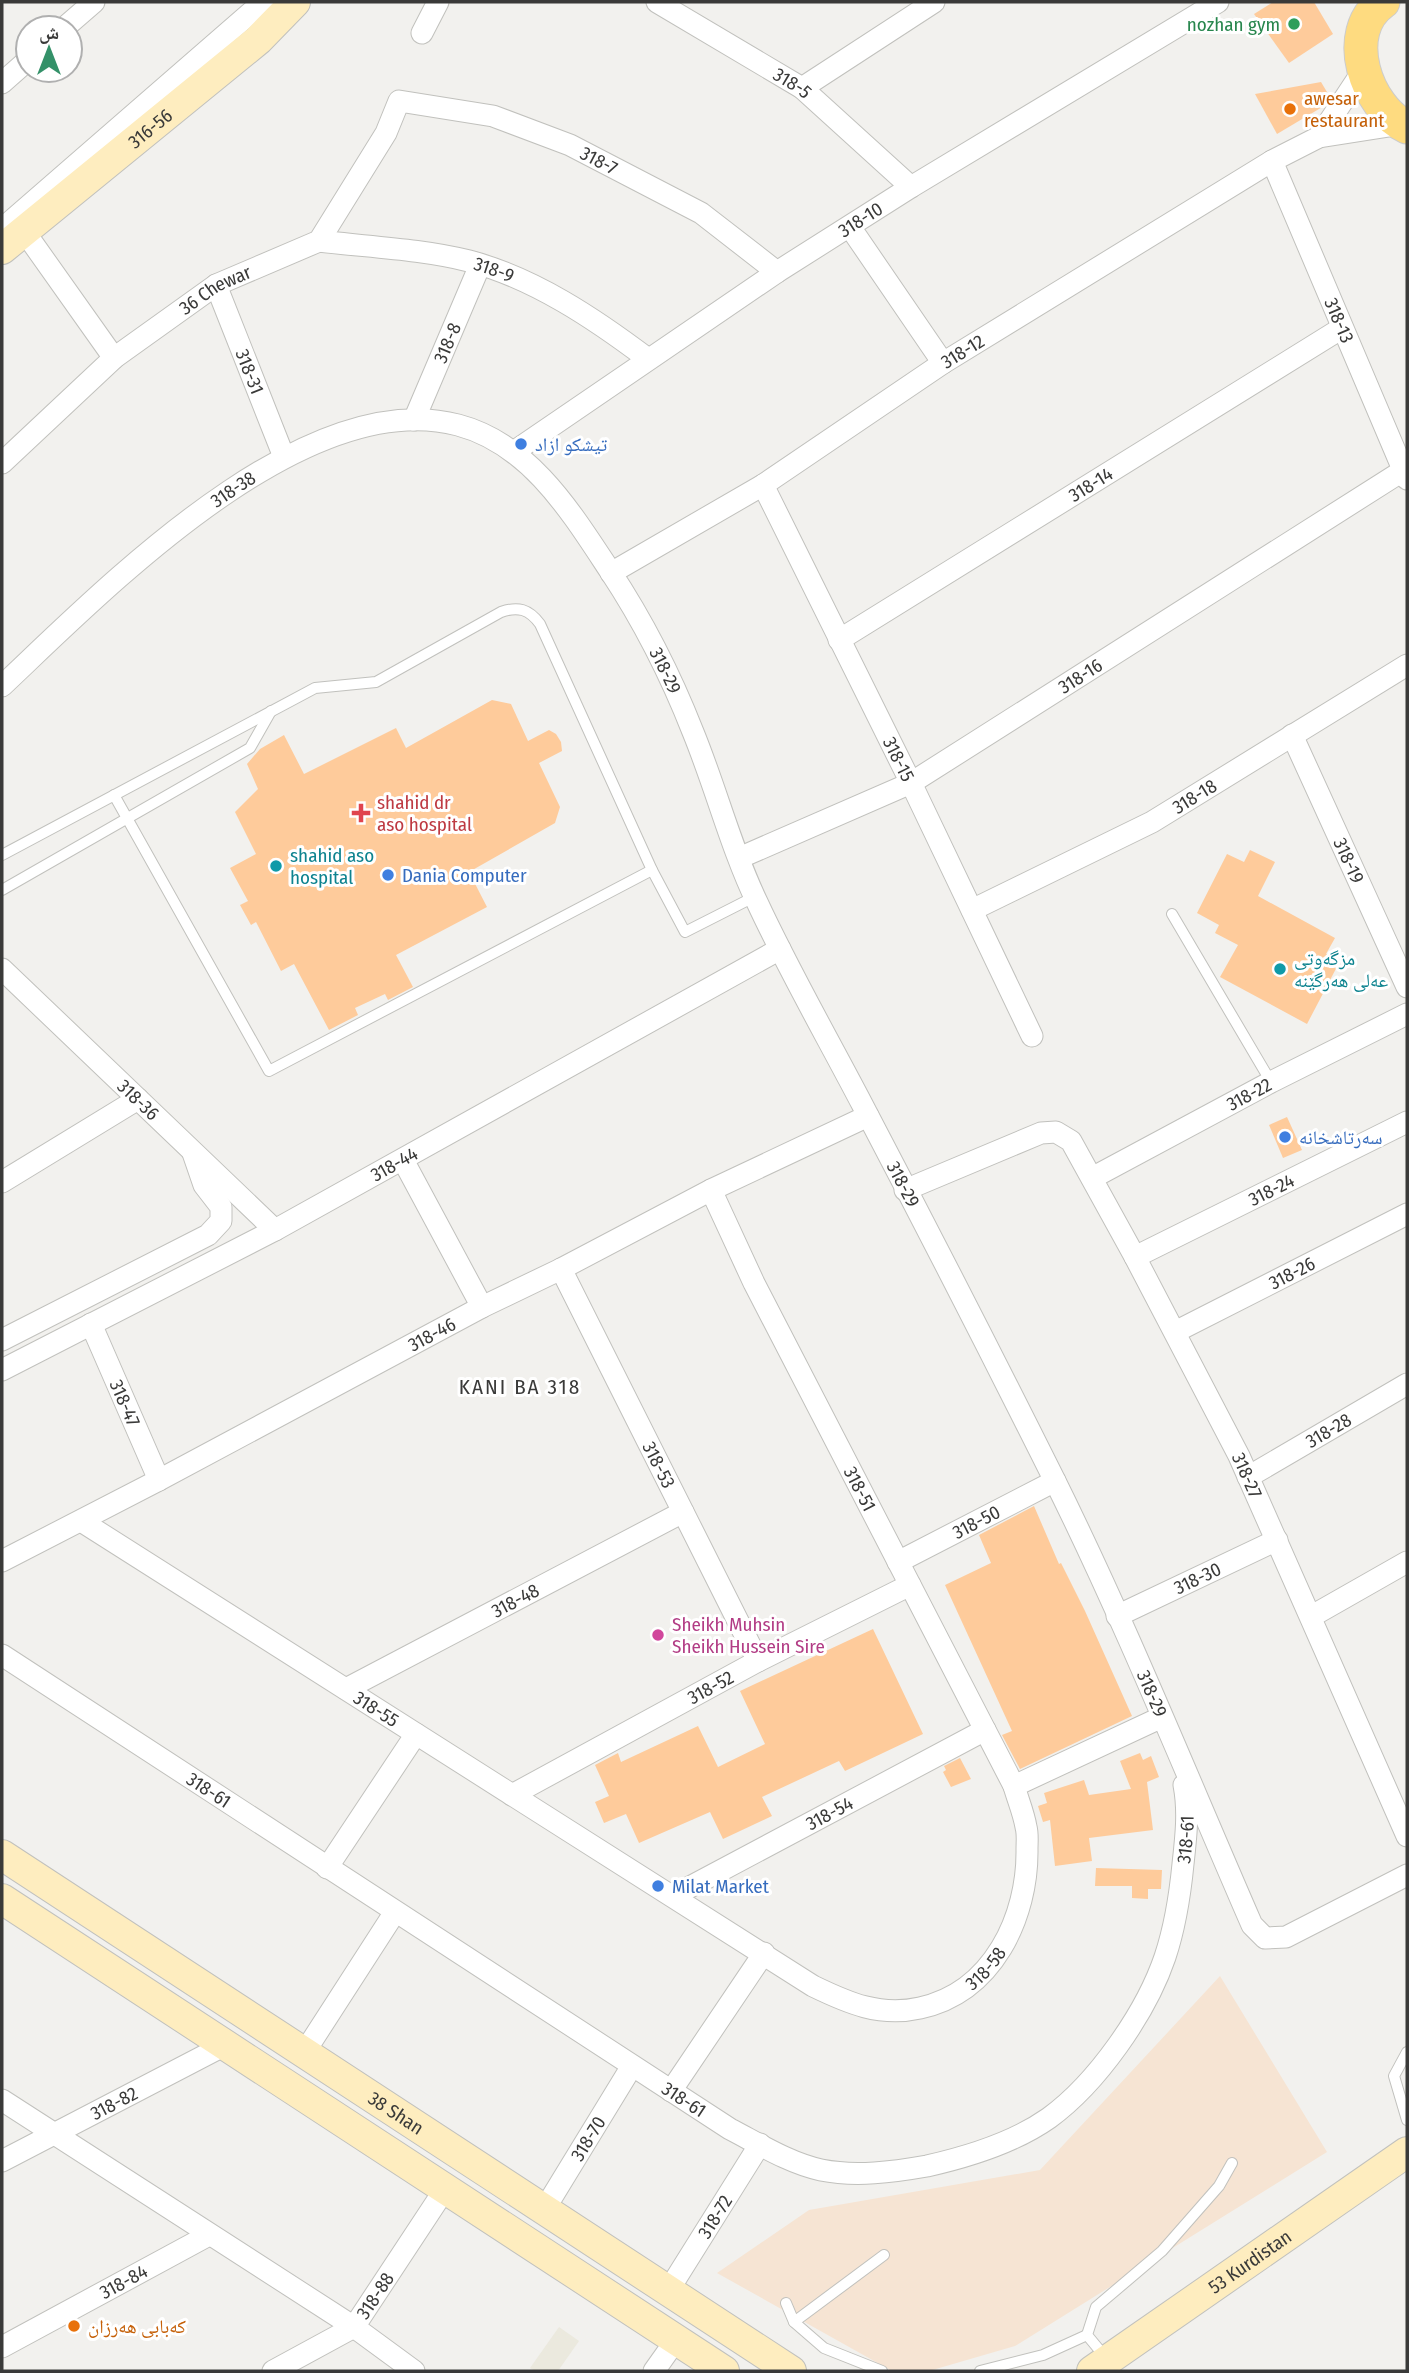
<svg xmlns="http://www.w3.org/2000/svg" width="1409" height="2373" font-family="'Fira Sans Condensed','Noto Naskh Arabic',sans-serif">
<rect width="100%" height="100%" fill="#f2f1ee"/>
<polygon fill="#ebe9de" points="559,2327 579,2341 558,2371 535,2371 530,2368"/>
<polygon fill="#f6e4d3" points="1220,1976 1327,2152 1015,2346 929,2371 892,2371 717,2273 809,2210 1040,2170"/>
<g fill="#fecb9b">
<polygon points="1273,2 1314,2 1333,34 1289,63 1254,14"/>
<polygon points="1321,82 1330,97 1324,106 1277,134 1255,94"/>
<polygon points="492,700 511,704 528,741 549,730 556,734 561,742 562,751 539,763 560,807 555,823 469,872 487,907 396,955 413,987 388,1000 385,994 355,1008 358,1015 329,1030 294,964 281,971 256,922 251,925 240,905 248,901 230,868 256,854 235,812 258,789 247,764 260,749 284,735 304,774 396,728 406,748"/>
<polygon points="1250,850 1275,862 1258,896 1335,938 1326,954 1340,961 1307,1024 1220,977 1238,945 1215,933 1219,925 1197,913 1227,854 1244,862"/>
<polygon points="1287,1117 1302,1150 1283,1158 1269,1125"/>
<polygon points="1034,1506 1059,1564 1061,1563 1085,1611 1132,1716 1020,1769 1002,1735 1012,1731 945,1585 991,1563 979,1535"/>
<polygon points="873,1629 923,1734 845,1771 839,1761 762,1797 772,1816 723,1839 710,1812 639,1843 626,1814 604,1823 595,1802 609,1796 595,1765 618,1753 621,1762 698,1726 718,1767 765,1744 740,1691"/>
<polygon points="1140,1753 1143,1760 1151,1756 1159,1777 1147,1782 1153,1830 1089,1838 1092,1861 1055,1866 1050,1820 1043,1822 1038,1806 1047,1803 1044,1793 1084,1780 1089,1795 1131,1789 1120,1761"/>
<polygon points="960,1758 971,1779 951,1787 943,1772 946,1770 944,1766"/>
<polygon points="1096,1868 1162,1870 1161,1889 1148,1889 1148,1899 1132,1898 1132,1886 1095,1886"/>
</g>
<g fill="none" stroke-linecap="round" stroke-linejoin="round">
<g stroke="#c1c1bd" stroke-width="12">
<g id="lane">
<polyline points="114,795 269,1071 652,870"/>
<path d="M 2,855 L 315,688 L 376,682 L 501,612 C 518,606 529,609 540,624 L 652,870 L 685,932 L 754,897"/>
<polyline points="2,890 250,748 271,711"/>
<polyline points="1172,914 1271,1082"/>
<polyline points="1407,2052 1394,2076 1407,2120"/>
<polyline points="786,2303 794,2322 824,2348 882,2371"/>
<polyline points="794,2322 884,2255"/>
<polyline points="1106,2358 1087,2335 1096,2307 1162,2251 1219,2186 1232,2163"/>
<polyline points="980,2371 1043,2355 1087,2335"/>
</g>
</g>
<g stroke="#c1c1bd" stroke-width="23">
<g id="street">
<path id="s1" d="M 657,2 L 802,88 L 911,187"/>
<polyline points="64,28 94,2"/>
<polyline points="422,33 438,2"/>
<polyline points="2,83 28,60"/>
<polyline points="802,88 934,2"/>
<polyline points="1319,137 1364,69"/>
<path id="s2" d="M 1272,161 L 1407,479"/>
<polyline points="850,227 943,363"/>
<polyline points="2,229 263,2"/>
<polyline points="24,231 114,358"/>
<path id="s3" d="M 319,241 C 368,247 421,249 469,261 C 534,278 595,319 648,359"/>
<path id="s4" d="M 216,285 L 284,457"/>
<path id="s5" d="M 414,420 L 480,265"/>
<path id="s6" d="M 515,451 L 777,272 L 911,187 L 1218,2"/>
<path id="s7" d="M 2,463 L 114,358 L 216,285 L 319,241 L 386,133 L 399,101 L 493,116 L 570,145 L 701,213 L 777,272"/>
<path id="s8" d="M 763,485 L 911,783 L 1032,1036"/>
<path id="s9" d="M 611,573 L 763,485 L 943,363 L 1272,161 L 1319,137 L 1402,124"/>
<path id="s10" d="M 839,640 L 1342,328"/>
<path id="s11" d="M 2,686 C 105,589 304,384 458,425 C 530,444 571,512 610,571 C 643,621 671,676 693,732 C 716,788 731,848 757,902 C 789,971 827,1037 862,1104 C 927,1228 991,1353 1054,1479 C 1126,1624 1187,1776 1252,1925 L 1265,1938 L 1286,1937 L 1407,1875"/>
<path id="s12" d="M 1292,735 L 1407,987"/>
<path id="s13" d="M 739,858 L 911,783 L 1407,468"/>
<path id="s14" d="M 972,910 L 1152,822 L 1407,665"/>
<path id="s15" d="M 2,969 L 275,1230"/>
<polyline points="403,1160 482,1307"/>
<path id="s16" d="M 1092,1178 L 1271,1082 L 1407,1014"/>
<polyline points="2,1182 138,1099"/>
<path id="s17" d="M 711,1190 L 754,1283 L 1014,1786"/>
<path id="s18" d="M 905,1190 L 1041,1133 L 1056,1132 L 1071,1141 L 1135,1257 L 1239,1456 L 1407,1836"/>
<path id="s19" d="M 1135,1257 L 1407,1122"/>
<path id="s20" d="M 561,1269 L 758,1661"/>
<path id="s21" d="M 91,1324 L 159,1480"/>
<path id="s22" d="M 1175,1332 L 1407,1214"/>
<polyline points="2,1340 208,1235 221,1221 221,1207 204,1185 193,1153"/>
<path id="s23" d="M 2,1370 L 275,1230 L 780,949"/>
<path id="s24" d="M 1248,1477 L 1407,1384"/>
<path id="s25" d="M 81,1521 L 813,1986 C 848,2003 880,2017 920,2008 C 993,1992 1028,1917 1027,1849 C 1027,1842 1028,1834 1026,1827 C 1024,1814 1018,1800 1014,1786 L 1162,1717"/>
<path id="s26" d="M 2,1561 L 159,1480 L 482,1307 L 561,1269 L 711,1190 L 868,1116"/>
<path id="s27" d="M 898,1562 L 1055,1481"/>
<path id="s28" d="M 1117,1616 L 1277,1540"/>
<polyline points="1312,1616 1407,1562"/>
<path id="s29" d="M 2,1655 L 730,2129 C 759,2144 789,2163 821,2170 C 856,2177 893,2172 927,2166 C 967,2157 1015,2142 1049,2118 C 1097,2083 1146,2013 1165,1957 C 1175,1927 1180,1895 1183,1864 C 1186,1837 1189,1811 1184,1785"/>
<path id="s30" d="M 346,1689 L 683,1512"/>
<path id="s31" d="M 512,1795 L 758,1661 L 910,1585"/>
<polyline points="327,1868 416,1734"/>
<path id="s32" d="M 673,1896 L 985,1730"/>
<polyline points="304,2053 395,1912"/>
<polyline points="671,2091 764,1953"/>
<polyline points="2,2100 354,2327 414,2371"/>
<path id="s33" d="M 2,2161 L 225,2045"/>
<path id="s34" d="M 544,2210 L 632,2066"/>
<path id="s35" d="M 668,2291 L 760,2144"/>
<path id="s36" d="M 2,2347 L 209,2235"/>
<path id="s37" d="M 273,2371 L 354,2327 L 445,2189"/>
<polyline points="654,2371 676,2340"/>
</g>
</g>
<g stroke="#c1c1bd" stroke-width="32">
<g id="secondary">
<path id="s38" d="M 2,249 L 258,40 L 295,2"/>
<path id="s39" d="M 2,1855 L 791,2371"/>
<polyline points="2,1899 724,2371"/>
<path id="s40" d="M 1092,2371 L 1407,2152"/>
</g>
</g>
<g stroke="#ccc" stroke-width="35">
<path id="primary" d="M 1383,2 C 1340,32 1366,108 1407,127"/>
</g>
<use href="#lane" stroke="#fff" stroke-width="10"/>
<use href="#street" stroke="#fff" stroke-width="21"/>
<use href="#secondary" stroke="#feedbf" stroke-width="30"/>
<use href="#primary" stroke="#fedb80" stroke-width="33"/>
</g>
<circle fill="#2e9e5b" stroke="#fff" stroke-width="2.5" cx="1294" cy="24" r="7"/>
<g fill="#e8710a" stroke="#fff" stroke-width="2.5">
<circle cx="1290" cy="109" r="7"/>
<circle cx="74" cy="2326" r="7"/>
</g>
<g fill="#3f7fe0" stroke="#fff" stroke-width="2.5">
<circle cx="521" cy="444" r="7"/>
<circle cx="388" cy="875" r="7"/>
<circle cx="1285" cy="1137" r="7"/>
<circle cx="658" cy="1886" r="7"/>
</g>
<path fill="#e0444e" stroke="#fff" stroke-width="2.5" d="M357.5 802.5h7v7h7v7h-7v7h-7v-7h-7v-7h7z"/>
<g fill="#0f9aa8" stroke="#fff" stroke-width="2.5">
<circle cx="276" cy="866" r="7"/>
<circle cx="1280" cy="969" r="7"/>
</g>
<circle fill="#d1479c" stroke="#fff" stroke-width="2.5" cx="658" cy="1635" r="7"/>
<g text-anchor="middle" stroke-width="6" stroke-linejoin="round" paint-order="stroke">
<g font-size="19" fill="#27864d" stroke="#fff" text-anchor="end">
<text x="1280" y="31">nozhan gym</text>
</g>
<g font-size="19" fill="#3a3a39" stroke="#fff">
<text dy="7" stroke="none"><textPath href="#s1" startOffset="158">318-5</textPath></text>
<text dy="7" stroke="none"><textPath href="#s38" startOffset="191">316-56</textPath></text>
<text dy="7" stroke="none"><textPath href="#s7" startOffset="763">318-7</textPath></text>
<text dy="7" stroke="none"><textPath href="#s6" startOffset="416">318-10</textPath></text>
<text dy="7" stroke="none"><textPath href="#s3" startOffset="178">318-9</textPath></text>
<text dy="7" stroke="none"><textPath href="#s7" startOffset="276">36 Chewar</textPath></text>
<text dy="7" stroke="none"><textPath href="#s2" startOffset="173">318-13</textPath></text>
<text dy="7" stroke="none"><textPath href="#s5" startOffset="84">318-8</textPath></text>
<text dy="7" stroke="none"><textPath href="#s9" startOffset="416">318-12</textPath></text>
<text dy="7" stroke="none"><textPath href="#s4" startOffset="93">318-31</textPath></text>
<text dy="7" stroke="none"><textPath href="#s10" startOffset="296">318-14</textPath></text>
<text dy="7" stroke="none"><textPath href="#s11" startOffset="304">318-38</textPath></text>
<text dy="7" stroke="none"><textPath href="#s11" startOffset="875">318-29</textPath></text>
<text dy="7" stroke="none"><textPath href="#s13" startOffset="388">318-16</textPath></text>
<text dy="7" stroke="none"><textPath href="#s8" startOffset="306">318-15</textPath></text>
<text dy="7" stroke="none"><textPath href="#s14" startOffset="250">318-18</textPath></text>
<text dy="7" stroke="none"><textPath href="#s12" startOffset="138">318-19</textPath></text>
<text dy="7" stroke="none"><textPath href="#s16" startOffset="178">318-22</textPath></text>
<text dy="7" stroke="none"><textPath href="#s15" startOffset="189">318-36</textPath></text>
<text dy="7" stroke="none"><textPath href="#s23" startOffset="443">318-44</textPath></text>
<text dy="7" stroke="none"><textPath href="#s11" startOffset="1442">318-29</textPath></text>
<text dy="7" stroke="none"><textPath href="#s19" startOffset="152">318-24</textPath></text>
<text dy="7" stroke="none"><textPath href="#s22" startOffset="131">318-26</textPath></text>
<text dy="7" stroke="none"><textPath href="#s26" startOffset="486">318-46</textPath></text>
<text dy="7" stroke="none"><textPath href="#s21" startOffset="86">318-47</textPath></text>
<text dy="7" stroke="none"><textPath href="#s24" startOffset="93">318-28</textPath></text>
<text dy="7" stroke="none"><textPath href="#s20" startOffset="219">318-53</textPath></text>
<text dy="7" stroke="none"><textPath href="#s18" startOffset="558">318-27</textPath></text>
<text dy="7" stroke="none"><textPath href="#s17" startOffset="334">318-51</textPath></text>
<text dy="7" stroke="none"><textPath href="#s27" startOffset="88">318-50</textPath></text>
<text dy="7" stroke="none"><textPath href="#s28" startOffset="89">318-30</textPath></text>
<text dy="7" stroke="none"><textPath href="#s30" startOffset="191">318-48</textPath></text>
<text dy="7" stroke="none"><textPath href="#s31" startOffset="226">318-52</textPath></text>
<text dy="7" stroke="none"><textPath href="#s11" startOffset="2009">318-29</textPath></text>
<text dy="7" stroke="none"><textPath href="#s25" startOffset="350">318-55</textPath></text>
<text dy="7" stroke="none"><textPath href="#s29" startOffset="247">318-61</textPath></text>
<text dy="7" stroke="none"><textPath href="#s32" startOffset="177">318-54</textPath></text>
<text dy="7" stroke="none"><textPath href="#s29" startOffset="1528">318-61</textPath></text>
<text dy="7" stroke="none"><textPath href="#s25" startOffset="1057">318-58</textPath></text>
<text dy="7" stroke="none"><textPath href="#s29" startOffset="814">318-61</textPath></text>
<text dy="7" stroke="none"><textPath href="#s33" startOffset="126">318-82</textPath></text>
<text dy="7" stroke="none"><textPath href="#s39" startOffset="471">38 Shan</textPath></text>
<text dy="7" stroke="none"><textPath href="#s34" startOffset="84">318-70</textPath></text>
<text dy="7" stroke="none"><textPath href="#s35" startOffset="88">318-72</textPath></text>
<text dy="7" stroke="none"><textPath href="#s40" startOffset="192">53 Kurdistan</textPath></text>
<text dy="7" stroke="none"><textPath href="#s36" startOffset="138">318-84</textPath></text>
<text dy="7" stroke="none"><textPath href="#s37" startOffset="130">318-88</textPath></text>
</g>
<g font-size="19" fill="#c56008" stroke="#fff" text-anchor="start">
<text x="1304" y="105">awesar<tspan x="1304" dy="22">restaurant</tspan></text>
<text x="88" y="2333">کەبابی هەرزان</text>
</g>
<g font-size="19" fill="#366cbe" stroke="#fff" text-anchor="start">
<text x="535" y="451">تيشكو ازاد</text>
<text x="402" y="882">Dania Computer</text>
<text x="1299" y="1144">سەرتاشخانە</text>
<text x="672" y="1893">Milat Market</text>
</g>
<g font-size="19" fill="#be3a42" stroke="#fff" text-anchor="start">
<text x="377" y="809">shahid dr<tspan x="377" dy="22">aso hospital</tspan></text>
</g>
<g font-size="19" fill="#0d838f" stroke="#fff" text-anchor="start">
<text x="290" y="862">shahid aso<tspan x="290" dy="22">hospital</tspan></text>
<text x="1294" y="965">مزگەوتی<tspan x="1294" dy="22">عەلی هەرگێنە</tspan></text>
</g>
<g font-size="19" fill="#b23c85" stroke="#fff" text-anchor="start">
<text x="672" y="1631">Sheikh Muhsin<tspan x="672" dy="22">Sheikh Hussein Sire</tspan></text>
</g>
<g font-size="21" letter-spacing="2" fill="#3a3a39" stroke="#fff">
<text x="520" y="1394">KANI BA 318</text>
</g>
</g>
<rect width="1409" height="2373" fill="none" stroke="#3a3a39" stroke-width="7"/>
<g transform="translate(49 49)"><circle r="33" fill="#ffffff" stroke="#b0b0b0" stroke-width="2"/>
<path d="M0-5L12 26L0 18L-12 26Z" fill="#349169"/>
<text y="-10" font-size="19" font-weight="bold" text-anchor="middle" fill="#3a3a39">ش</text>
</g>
</svg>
